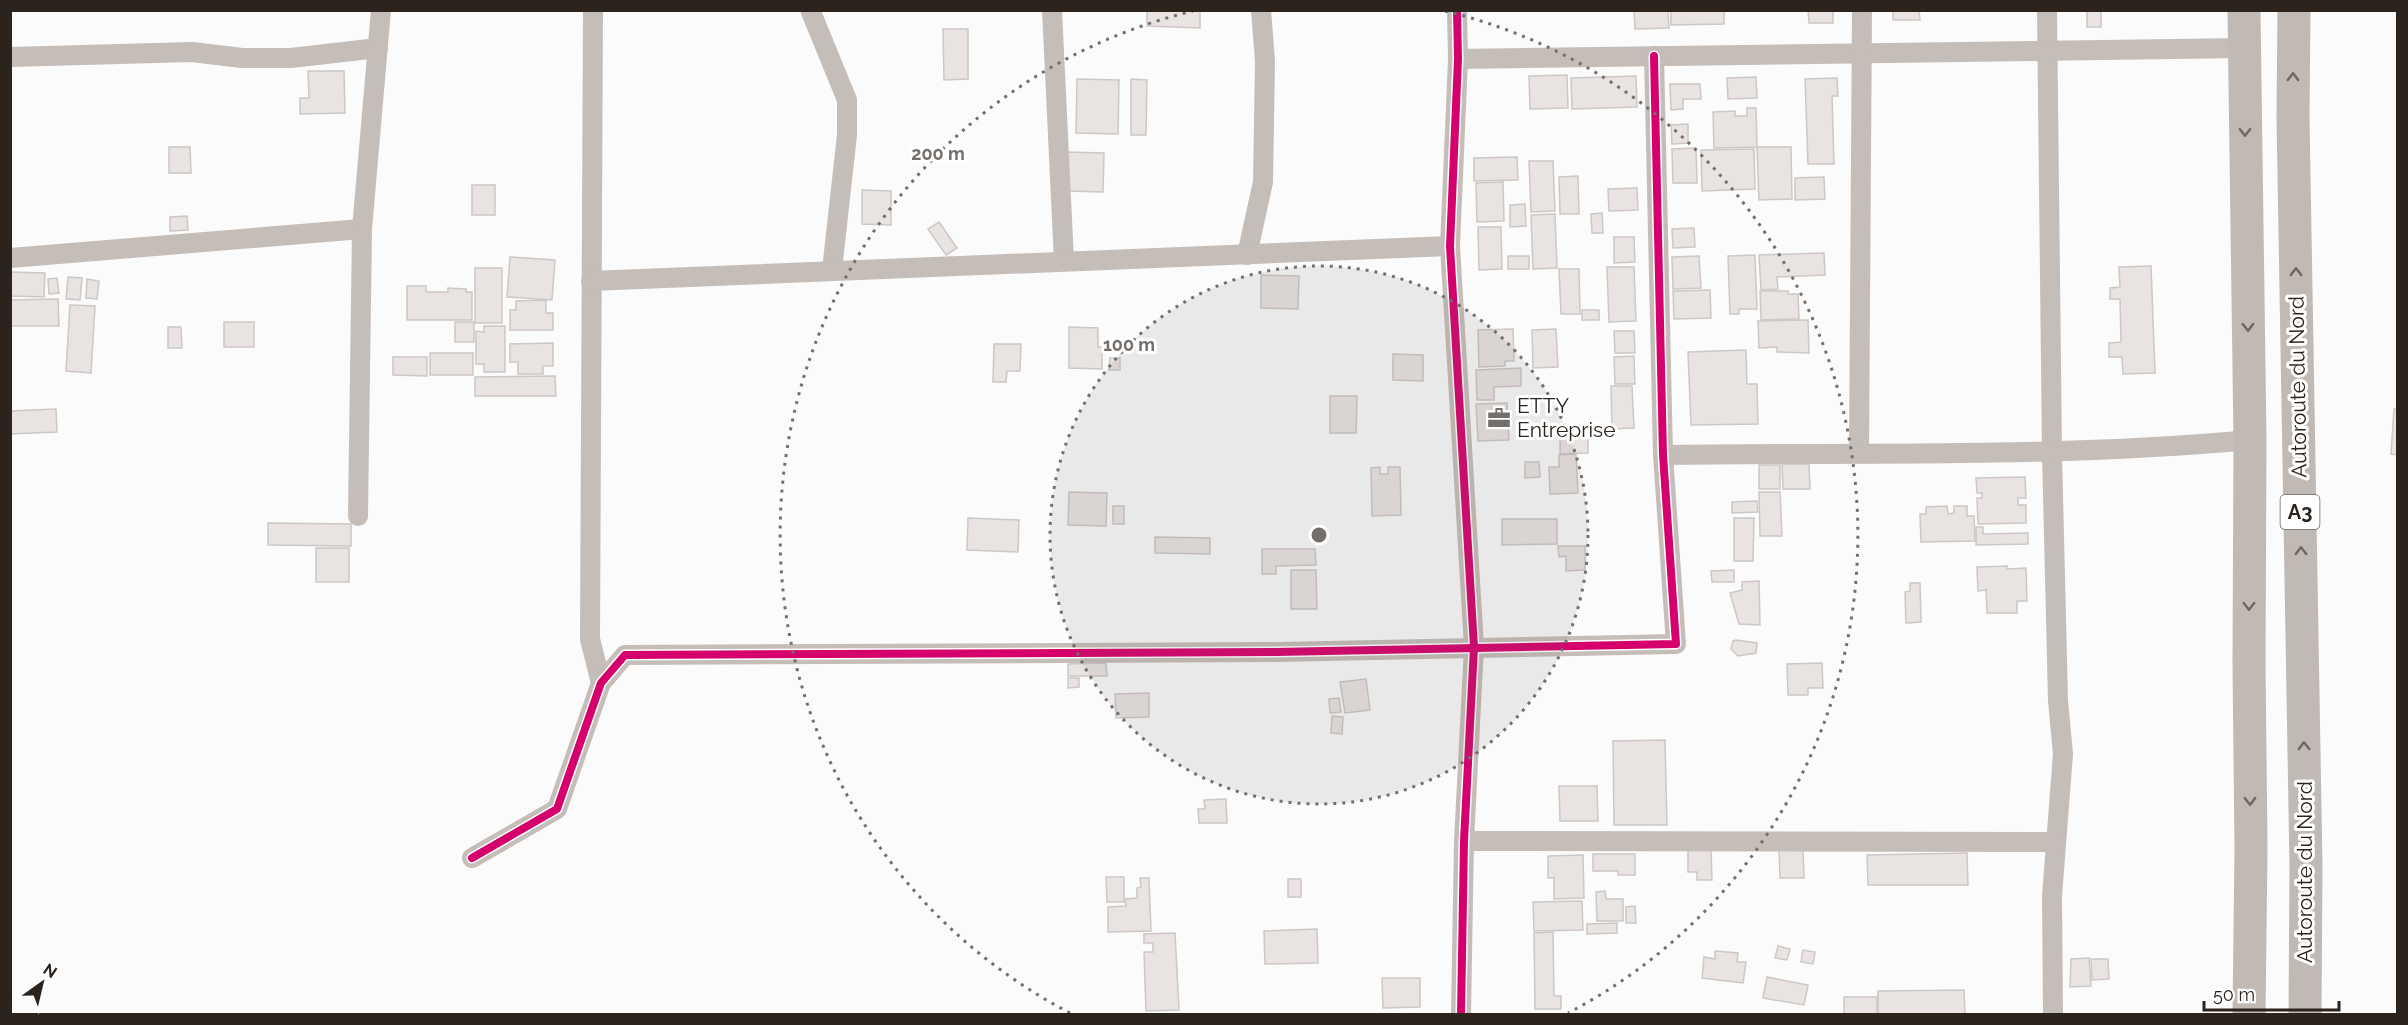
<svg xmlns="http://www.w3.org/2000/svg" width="2408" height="1025" font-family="Raleway,sans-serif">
<rect width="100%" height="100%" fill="#fbfbfb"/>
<g fill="#e9e3e1" stroke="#ccc8c5" stroke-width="1.5">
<polygon points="1147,10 1200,10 1200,28 1147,26"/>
<polygon points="1634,10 1668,10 1669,28 1635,29"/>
<polygon points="1671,10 1724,10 1724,24 1671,25"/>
<polygon points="1808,10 1833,10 1833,23 1809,23"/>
<polygon points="1893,10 1919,10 1920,20 1893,20"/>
<rect x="2087" y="10" width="14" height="17"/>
<polygon points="943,29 968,29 968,79 944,80"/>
<polygon points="308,71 344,71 345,113 300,114 300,98 309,98"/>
<polygon points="1567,75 1568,108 1530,109 1529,76"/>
<polygon points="1636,76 1637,107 1572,109 1571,78"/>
<polygon points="1756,77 1757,98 1728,99 1727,78"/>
<polygon points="1837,78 1838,96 1832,96 1834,164 1808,164 1805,79"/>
<polygon points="1077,79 1119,80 1118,134 1076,133"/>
<polygon points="1131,79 1147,80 1146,135 1131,135"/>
<polygon points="1670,84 1700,84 1701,99 1683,99 1683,109 1671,110"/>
<polygon points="1747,108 1756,108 1757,147 1714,148 1713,112 1735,111 1735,116 1747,116"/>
<polygon points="1688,124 1688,143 1672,144 1671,125"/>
<polygon points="169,147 190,147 191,173 169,173"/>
<polygon points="1757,147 1791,147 1792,199 1759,200"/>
<polygon points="1696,148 1697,183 1673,183 1672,149"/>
<polygon points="1754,149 1755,189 1702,191 1701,150"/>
<polygon points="1067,152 1104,153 1103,192 1066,191"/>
<polygon points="1517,157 1518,180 1474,181 1474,158"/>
<polygon points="1529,161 1553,161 1555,211 1531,212"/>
<polygon points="1578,176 1579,214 1560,214 1559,177"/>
<polygon points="1824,177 1825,199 1795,200 1795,178"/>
<polygon points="1503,182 1504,221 1477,222 1476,183"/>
<rect x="472" y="185" width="23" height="30"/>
<polygon points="1637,188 1638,210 1609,211 1608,189"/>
<polygon points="862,190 891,191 891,225 862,224"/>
<polygon points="1525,204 1526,226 1510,227 1510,205"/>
<polygon points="1602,213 1603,233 1592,233 1591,214"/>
<polygon points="1555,214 1557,268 1533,269 1531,215"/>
<polygon points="187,216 188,230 170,231 170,217"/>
<polygon points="939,222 957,248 946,255 928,229"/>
<polygon points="1478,227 1501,227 1502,269 1479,270"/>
<polygon points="1694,228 1695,247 1673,248 1672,229"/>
<polygon points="1614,237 1634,237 1635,262 1614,263"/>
<polygon points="1824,253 1825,275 1777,277 1778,289 1761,290 1759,255"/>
<polygon points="1755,255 1757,309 1739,309 1739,314 1730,314 1728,256"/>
<rect x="1508" y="256" width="21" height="13"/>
<polygon points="1699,256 1701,288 1673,289 1672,257"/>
<polygon points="510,257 555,260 552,300 507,297"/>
<polygon points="2151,266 2155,373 2123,374 2122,357 2109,357 2109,343 2121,342 2120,299 2110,299 2110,288 2120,287 2119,267"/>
<polygon points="1607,267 1634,267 1636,321 1609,322"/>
<rect x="475" y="268" width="27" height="55"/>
<polygon points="1559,269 1579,269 1580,314 1561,314"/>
<polygon points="10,272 45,273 44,297 10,296"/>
<polygon points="1261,275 1299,276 1298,309 1261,308"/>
<polygon points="68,277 82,278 80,300 66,299"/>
<polygon points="57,278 59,293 49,294 48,279"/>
<polygon points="87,279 99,281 97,299 86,298"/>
<polygon points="407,286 426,286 426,292 448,292 448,288 466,289 466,292 472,292 472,320 407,320"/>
<polygon points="1710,290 1711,318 1674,319 1673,291"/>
<polygon points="1760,291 1788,291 1788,294 1798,294 1799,319 1761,320"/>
<polygon points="58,299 59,326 10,326 10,300"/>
<polygon points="546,300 546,313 553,313 553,330 510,330 510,310 516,310 516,301"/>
<polygon points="70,305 95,306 91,373 66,371"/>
<rect x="1582" y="310" width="17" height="10"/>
<polygon points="1808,320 1809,353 1777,352 1777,347 1759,348 1758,321"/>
<rect x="224" y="322" width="30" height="25"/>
<rect x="455" y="322" width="19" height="20"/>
<polygon points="484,326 505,326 505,372 484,372 484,364 476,364 476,331 484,332"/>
<polygon points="168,327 181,327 182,348 168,348"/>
<polygon points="1069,327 1098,328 1098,347 1102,347 1102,369 1069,368"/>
<polygon points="1513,329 1514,361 1505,361 1505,366 1479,367 1478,330"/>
<polygon points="1556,329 1558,367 1533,368 1532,330"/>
<polygon points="1614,331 1634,331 1635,353 1615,353"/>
<polygon points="553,343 553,366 543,366 543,374 518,374 518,362 510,362 510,344"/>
<polygon points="994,344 1021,344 1020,371 1007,371 1006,382 993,382"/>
<polygon points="1746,350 1747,384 1757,384 1758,424 1691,425 1688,352"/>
<rect x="430" y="353" width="43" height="22"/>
<polygon points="1393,354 1423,355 1423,381 1393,380"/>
<polygon points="1634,356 1635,384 1615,384 1614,357"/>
<polygon points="393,357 427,357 427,376 393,375"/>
<polygon points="1110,358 1120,358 1120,370 1109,370"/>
<polygon points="1521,368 1521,386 1494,387 1494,400 1477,400 1476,370"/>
<polygon points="555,376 556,396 475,396 475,377"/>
<polygon points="1611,386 1632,386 1634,428 1612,429"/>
<polygon points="1330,396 1357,396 1356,433 1330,433"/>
<polygon points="1507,403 1509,440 1478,441 1476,404"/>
<polygon points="56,409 57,432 10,434 10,411"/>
<polygon points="2394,409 2398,409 2398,455 2391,454"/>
<polygon points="1588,438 1588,453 1560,454 1560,439"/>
<polygon points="1576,454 1578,493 1550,494 1549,467 1559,467 1559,455"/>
<polygon points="1525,462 1539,462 1540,477 1525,478"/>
<polygon points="1782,464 1809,464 1810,489 1783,489"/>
<rect x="1759" y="465" width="21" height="24"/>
<polygon points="1380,467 1380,474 1388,474 1388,467 1400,467 1401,515 1372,516 1371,468"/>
<polygon points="2025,477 2026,498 2018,498 2018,505 2026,505 2026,523 1978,524 1977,498 1982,498 1982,493 1977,493 1976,478"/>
<polygon points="1069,492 1107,493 1106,526 1068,525"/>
<polygon points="1759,492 1780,492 1782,536 1760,536"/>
<polygon points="1757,501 1758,512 1732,513 1732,502"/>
<rect x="1113" y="506" width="11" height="18"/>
<polygon points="1947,506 1948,514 1954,513 1954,506 1967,506 1967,516 1974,516 1975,541 1921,542 1920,514 1926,514 1926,507"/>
<polygon points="968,518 1019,520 1018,552 967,550"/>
<polygon points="1734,518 1754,518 1753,561 1734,561"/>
<polygon points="1502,519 1557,519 1557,544 1502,545"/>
<polygon points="268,523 351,524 351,546 268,545"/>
<polygon points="1976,527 1983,527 1983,534 2028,533 2028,544 1976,545"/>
<polygon points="1155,537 1210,538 1210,554 1155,553"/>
<polygon points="1558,546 1585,546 1585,570 1566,571 1566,556 1559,557"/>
<rect x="316" y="548" width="33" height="34"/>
<polygon points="1262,549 1315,549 1316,565 1276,566 1276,574 1262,574"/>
<polygon points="2007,566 2007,569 2026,568 2027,601 2017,601 2017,613 1987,613 1986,590 1978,591 1977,567"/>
<polygon points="1291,570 1316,570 1317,609 1291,609"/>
<polygon points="1734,570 1734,582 1712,582 1711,571"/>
<polygon points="1759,581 1760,625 1739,624 1730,593 1742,590 1742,582"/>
<polygon points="1910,583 1920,583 1921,622 1906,623 1905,592 1910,591"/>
<polygon points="1736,640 1757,643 1756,653 1738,656 1731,649 1733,641"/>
<polygon points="1106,663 1107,676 1068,676 1068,664"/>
<polygon points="1822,663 1823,688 1808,688 1808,695 1788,695 1787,664"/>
<polygon points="1068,678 1079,678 1079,687 1068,688"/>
<polygon points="1366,679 1370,710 1345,713 1340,682"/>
<polygon points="1149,693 1149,717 1116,718 1115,694"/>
<polygon points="1339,698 1341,712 1330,713 1329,699"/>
<polygon points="1332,716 1343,717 1342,734 1331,733"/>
<polygon points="1665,740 1667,825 1614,825 1613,741"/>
<polygon points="1559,786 1597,786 1598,821 1560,821"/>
<polygon points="1226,799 1227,823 1199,823 1198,809 1205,809 1204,800"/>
<polygon points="1779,848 1803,848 1804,878 1780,878"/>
<polygon points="1688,850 1711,850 1712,880 1697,880 1697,872 1688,872"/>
<polygon points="1967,853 1968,885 1868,885 1867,855"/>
<polygon points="1593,854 1635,854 1635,875 1618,875 1618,871 1593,871"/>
<polygon points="1583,855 1584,898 1554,899 1554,878 1548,878 1548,856"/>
<polygon points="1106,877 1124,877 1124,902 1107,902"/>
<polygon points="1140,878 1149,878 1151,931 1108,932 1108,907 1126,906 1125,899 1137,898 1137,888 1141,887"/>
<rect x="1288" y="879" width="13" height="18"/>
<polygon points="1605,891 1606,899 1623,899 1623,921 1597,921 1596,892"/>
<polygon points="1582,901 1583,930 1534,931 1533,902"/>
<polygon points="1635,906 1636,923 1626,923 1626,907"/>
<polygon points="1617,923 1617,933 1587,934 1587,924"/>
<polygon points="1317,929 1318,963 1265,964 1264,931"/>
<polygon points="1553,932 1554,996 1561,996 1561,1009 1535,1009 1534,933"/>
<polygon points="1175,933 1179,1010 1146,1011 1144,952 1153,952 1153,943 1144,943 1144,934"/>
<polygon points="1778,946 1790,949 1787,960 1775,958"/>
<polygon points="1803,950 1815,952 1813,964 1801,962"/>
<polygon points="1715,951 1738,953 1737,962 1746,962 1743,983 1702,978 1704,957 1715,959"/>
<polygon points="2089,958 2091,986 2070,987 2071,959"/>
<polygon points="2091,959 2108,959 2109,979 2092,980"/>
<polygon points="1767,977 1808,985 1804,1005 1763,998"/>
<polygon points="1382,978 1420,978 1420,1007 1383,1008"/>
<polygon points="1964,990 1965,1014 1878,1014 1878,991"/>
<rect x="1844" y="997" width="33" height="17"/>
</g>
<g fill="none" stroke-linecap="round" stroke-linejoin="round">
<g stroke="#c5bdb8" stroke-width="20">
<polyline points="593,10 590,639 601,683"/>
<polyline points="1052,10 1064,261"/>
<polyline points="1457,10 1458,59 1450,246 1474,647 1464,841 1461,1014"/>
<polyline points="2047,10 2052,453 2058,701 2063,754 2052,896 2053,1014"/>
<polyline points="811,12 847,100 847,135 832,270"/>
<polyline points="10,57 192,52 242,58 291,58 378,48"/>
<polyline points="1458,59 2244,48"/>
<polyline points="1247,255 1263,182 1265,61 1261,10"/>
<polyline points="10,258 362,229"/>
<polyline points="591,281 1450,246"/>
<polyline points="1859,452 1862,10"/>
<path d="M 1663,455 C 1859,452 2055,458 2250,440"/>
<polyline points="358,516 362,229 381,10"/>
<polyline points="1464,841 2056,842"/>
<polyline points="472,858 557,809 601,683 625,655 1276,652 1676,644 1663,455 1654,56"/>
</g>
<g stroke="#c0b9b4" stroke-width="33">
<polyline points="2244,10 2250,440 2249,663 2251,848 2249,1014"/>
<polyline points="2294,10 2293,117 2306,867 2305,1014"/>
</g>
<g stroke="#fff" stroke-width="11">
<g id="cycleway">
<polyline points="1457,10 1458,59 1450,246 1474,647 1464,841 1461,1014"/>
<polyline points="472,858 557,809 601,683 625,655 1276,652 1676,644 1663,455 1654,56"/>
</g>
</g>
<use href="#cycleway" stroke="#d6006c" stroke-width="8"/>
</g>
<defs><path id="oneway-chevron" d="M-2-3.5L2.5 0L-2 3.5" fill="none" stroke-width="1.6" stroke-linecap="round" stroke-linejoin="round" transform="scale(1.5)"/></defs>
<g stroke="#6f6661">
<use href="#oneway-chevron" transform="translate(2293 77) rotate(-90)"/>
<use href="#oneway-chevron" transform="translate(2245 132) rotate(90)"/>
<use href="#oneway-chevron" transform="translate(2296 272) rotate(-91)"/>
<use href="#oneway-chevron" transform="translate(2248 327) rotate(89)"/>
<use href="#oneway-chevron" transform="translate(2301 551) rotate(-91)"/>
<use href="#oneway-chevron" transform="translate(2249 606) rotate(90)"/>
<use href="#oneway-chevron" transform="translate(2304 746) rotate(-91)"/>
<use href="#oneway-chevron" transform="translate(2250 801) rotate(89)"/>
</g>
<circle cx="1319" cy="535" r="269" fill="#746f6b" fill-opacity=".12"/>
<g fill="none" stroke="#746f6b" stroke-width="3" stroke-dasharray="3 6">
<circle cx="1319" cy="535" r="269"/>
<path d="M1070 1013A539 539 0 0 1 1193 11M1445 11A539 539 0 0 1 1568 1013"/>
</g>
<defs>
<g id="office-bare" transform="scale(1.8)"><path d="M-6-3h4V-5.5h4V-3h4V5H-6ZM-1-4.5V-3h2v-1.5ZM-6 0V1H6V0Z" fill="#746f6b" stroke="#fff" stroke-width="2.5" paint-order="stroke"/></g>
</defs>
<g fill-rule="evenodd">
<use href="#office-bare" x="1499" y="418"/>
</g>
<g text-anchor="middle" stroke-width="6" stroke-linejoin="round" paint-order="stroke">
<rect fill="#fff" stroke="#6b6561" stroke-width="1.5" x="2280.5" y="495" width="39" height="34" rx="4.5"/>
<g font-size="20" font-weight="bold" fill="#2c231d">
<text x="2300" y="519">A3</text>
</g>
<g font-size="21" fill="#2c231d" stroke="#fff">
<text transform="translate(2298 387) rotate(-91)" y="7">Autoroute du Nord</text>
<text transform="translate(2305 872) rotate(-90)" y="7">Autoroute du Nord</text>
</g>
<g font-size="21" fill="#2c231d" stroke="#fff" text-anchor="start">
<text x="1517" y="413">ETTY<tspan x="1517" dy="24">Entreprise</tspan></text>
</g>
</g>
<circle cx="1319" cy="535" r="9" fill="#746f6b" stroke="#fff" stroke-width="3"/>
<g font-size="18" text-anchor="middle" font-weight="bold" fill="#746f6b" stroke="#fff" stroke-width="6" stroke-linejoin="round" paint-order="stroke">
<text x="938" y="160">200 m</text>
<text x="1129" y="351">100 m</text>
</g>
<rect width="2408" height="1025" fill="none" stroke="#2c231d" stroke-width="24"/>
<g transform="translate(42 983) rotate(34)" stroke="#ffffff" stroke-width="4.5" paint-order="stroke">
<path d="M0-4.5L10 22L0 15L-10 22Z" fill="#2c231d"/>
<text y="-9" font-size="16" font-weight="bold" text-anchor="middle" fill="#2c231d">N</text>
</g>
<path d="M2204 1001v9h135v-9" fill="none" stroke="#2c231d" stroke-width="3"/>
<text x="2213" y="1001" font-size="18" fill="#2c231d" stroke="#ffffff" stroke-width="4.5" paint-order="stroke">50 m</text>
</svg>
